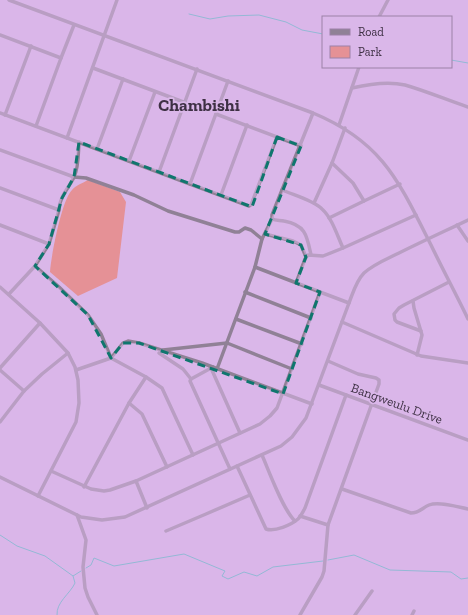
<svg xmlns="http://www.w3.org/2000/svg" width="468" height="615" font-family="'Zilla Slab',serif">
<rect width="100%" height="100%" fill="#dab7e9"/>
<path fill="#e59196" d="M 88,180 L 120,192 L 126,202 L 117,278 L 78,296 L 50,272 C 51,256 62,199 72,190 C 76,185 83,183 88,180 Z"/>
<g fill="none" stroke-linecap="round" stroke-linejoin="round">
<g stroke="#3ebbbc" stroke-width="1">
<polyline points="189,14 210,19 228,16 259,15 286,22 302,30 323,34"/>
<polyline points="451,60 468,63"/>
<polyline points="0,535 17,546 45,556 73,576 81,571"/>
<polyline points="328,560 354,555 390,570 451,572 461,579 468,578"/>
<polyline points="86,568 91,565 94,558 114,566 184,554 225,571 222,576 228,579 244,572 257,576 273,567 323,561"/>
<path d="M 57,615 C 56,602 70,594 75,583 L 73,576"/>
</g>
<g stroke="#908196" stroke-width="3.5">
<path d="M 9,0 L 313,113 C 383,142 399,182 431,245 C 443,270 456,294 468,319"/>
<polyline points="379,17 388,0"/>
<polyline points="0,35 61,58 36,126"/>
<polyline points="61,58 74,25"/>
<polyline points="93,68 186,103"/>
<path d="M 352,88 C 369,84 388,81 405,85 C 426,91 447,100 468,107"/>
<polyline points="0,113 190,184 228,81"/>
<path d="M 313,113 L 282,190 C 293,195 313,200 322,209 C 332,218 337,235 343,248 L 416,215"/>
<polyline points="216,114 301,146"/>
<polyline points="5,115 31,46"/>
<polyline points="339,125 359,67"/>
<polyline points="67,138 117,0"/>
<polyline points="97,149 123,79"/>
<polyline points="0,150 74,177 86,178 134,195 168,211 235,232 239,232 245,228 251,230 262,239 255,267"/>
<polyline points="129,161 155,92"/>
<polyline points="332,163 353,183 364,201 400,184"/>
<polyline points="159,172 197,69"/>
<polyline points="190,184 249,206 251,205 277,137"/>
<polyline points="0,188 59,210"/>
<polyline points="221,195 247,125"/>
<polyline points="314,203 332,163 345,128"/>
<polyline points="329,218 364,201"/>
<path d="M 272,219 C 276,221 280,220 284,221 C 306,225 307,236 311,255"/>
<polyline points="0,225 49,244"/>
<polyline points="457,225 468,241"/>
<polyline points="265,234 293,241 301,245 306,257"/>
<polyline points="262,239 272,219 272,215 282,190"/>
<polyline points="35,266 59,287 88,315 101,334 111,358 146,377 162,388 193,455"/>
<polyline points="296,283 305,259 308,255 323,256 343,248"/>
<polyline points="0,287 40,323 68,353 75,367 78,380 79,403 76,422 38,496"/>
<polyline points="245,292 311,318"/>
<path d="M 9,294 L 35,266 L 49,244 L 59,210 C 59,197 69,188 74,177 C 79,166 78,154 79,142"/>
<polyline points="413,301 414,308 422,335 417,355"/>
<polyline points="236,319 302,344"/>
<polyline points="342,322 421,356 468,363"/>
<polyline points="421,331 397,322 395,320 394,314 399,308 404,305 449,282"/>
<polyline points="163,350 227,343 292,369"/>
<polyline points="159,353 183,369 191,379 190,381 230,469"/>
<polyline points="0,368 40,323"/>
<polyline points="211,368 240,433"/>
<polyline points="217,369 255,267 320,292"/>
<polyline points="0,370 24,391"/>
<polyline points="76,370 111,358 123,343 128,341 139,343 202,363 312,404"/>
<polyline points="191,379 213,367"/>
<polyline points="319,385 468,440"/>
<polyline points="129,403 142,414 167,467"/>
<polyline points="0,422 24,391 42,374 68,353"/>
<path d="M 262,455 C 269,471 283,510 295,521"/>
<path d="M 237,466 L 266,529 C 275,532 291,525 298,519 C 301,516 303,512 305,508 L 346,395"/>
<polyline points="51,471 91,489 104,491 110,490 136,481 260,424 270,416 277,408 320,292 349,303"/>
<path d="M 0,477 L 81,517 L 102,520 L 125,517 L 281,446 L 292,437 L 306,418 L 349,303 C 353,293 356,281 364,273 C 374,264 387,259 399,253 C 421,242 445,231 468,220"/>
<polyline points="136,481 147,508"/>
<polyline points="84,487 129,403 146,377"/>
<path d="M 342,489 L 411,513 C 419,513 422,508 429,505 C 439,501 458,507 468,509"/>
<polyline points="77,515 86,540 83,567 85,588 88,597 97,615"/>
<polyline points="300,516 328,525 379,384 379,380 376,378 358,374 328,361"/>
<polyline points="166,531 206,514 250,495"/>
<polyline points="300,615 322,577 324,571 328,525"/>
<polyline points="355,615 372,591"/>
<polyline points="412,615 414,611"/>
</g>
</g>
<path d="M0 0H468V615H0ZM 277,137 L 301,146 L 265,234 L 301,245 L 306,257 L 296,283 L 320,292 L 283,394 L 139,343 L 123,343 L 111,358 L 88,315 L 35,266 L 49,244 L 62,198 L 74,177 L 79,142 L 252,207 Z" fill="#dab7e9" fill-opacity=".55" fill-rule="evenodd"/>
<path fill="none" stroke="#0f766e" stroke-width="3" stroke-dasharray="8 5" stroke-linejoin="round" d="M 277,137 L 301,146 L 265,234 L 301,245 L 306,257 L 296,283 L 320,292 L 283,394 L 139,343 L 123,343 L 111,358 L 88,315 L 35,266 L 49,244 L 62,198 L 74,177 L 79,142 L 252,207 Z"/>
<g text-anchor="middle" stroke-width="3.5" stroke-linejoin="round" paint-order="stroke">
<g font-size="13" fill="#3e3044" stroke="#dab7e9">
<text transform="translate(397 403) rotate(20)" y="5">Bangweulu Drive</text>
</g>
<g font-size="17" font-weight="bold" fill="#3e3044" stroke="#dab7e9">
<text x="199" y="111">Chambishi</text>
</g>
</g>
<rect x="322" y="16" width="130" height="52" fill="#dab7e9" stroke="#9c81a7"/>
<rect x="330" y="29" width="20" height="6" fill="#908196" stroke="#9c81a7"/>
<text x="358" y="36" font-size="12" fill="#3e3044">Road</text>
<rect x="330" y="46" width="20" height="12" fill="#e59196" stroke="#9c81a7"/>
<text x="358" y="56" font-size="12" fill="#3e3044">Park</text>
</svg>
